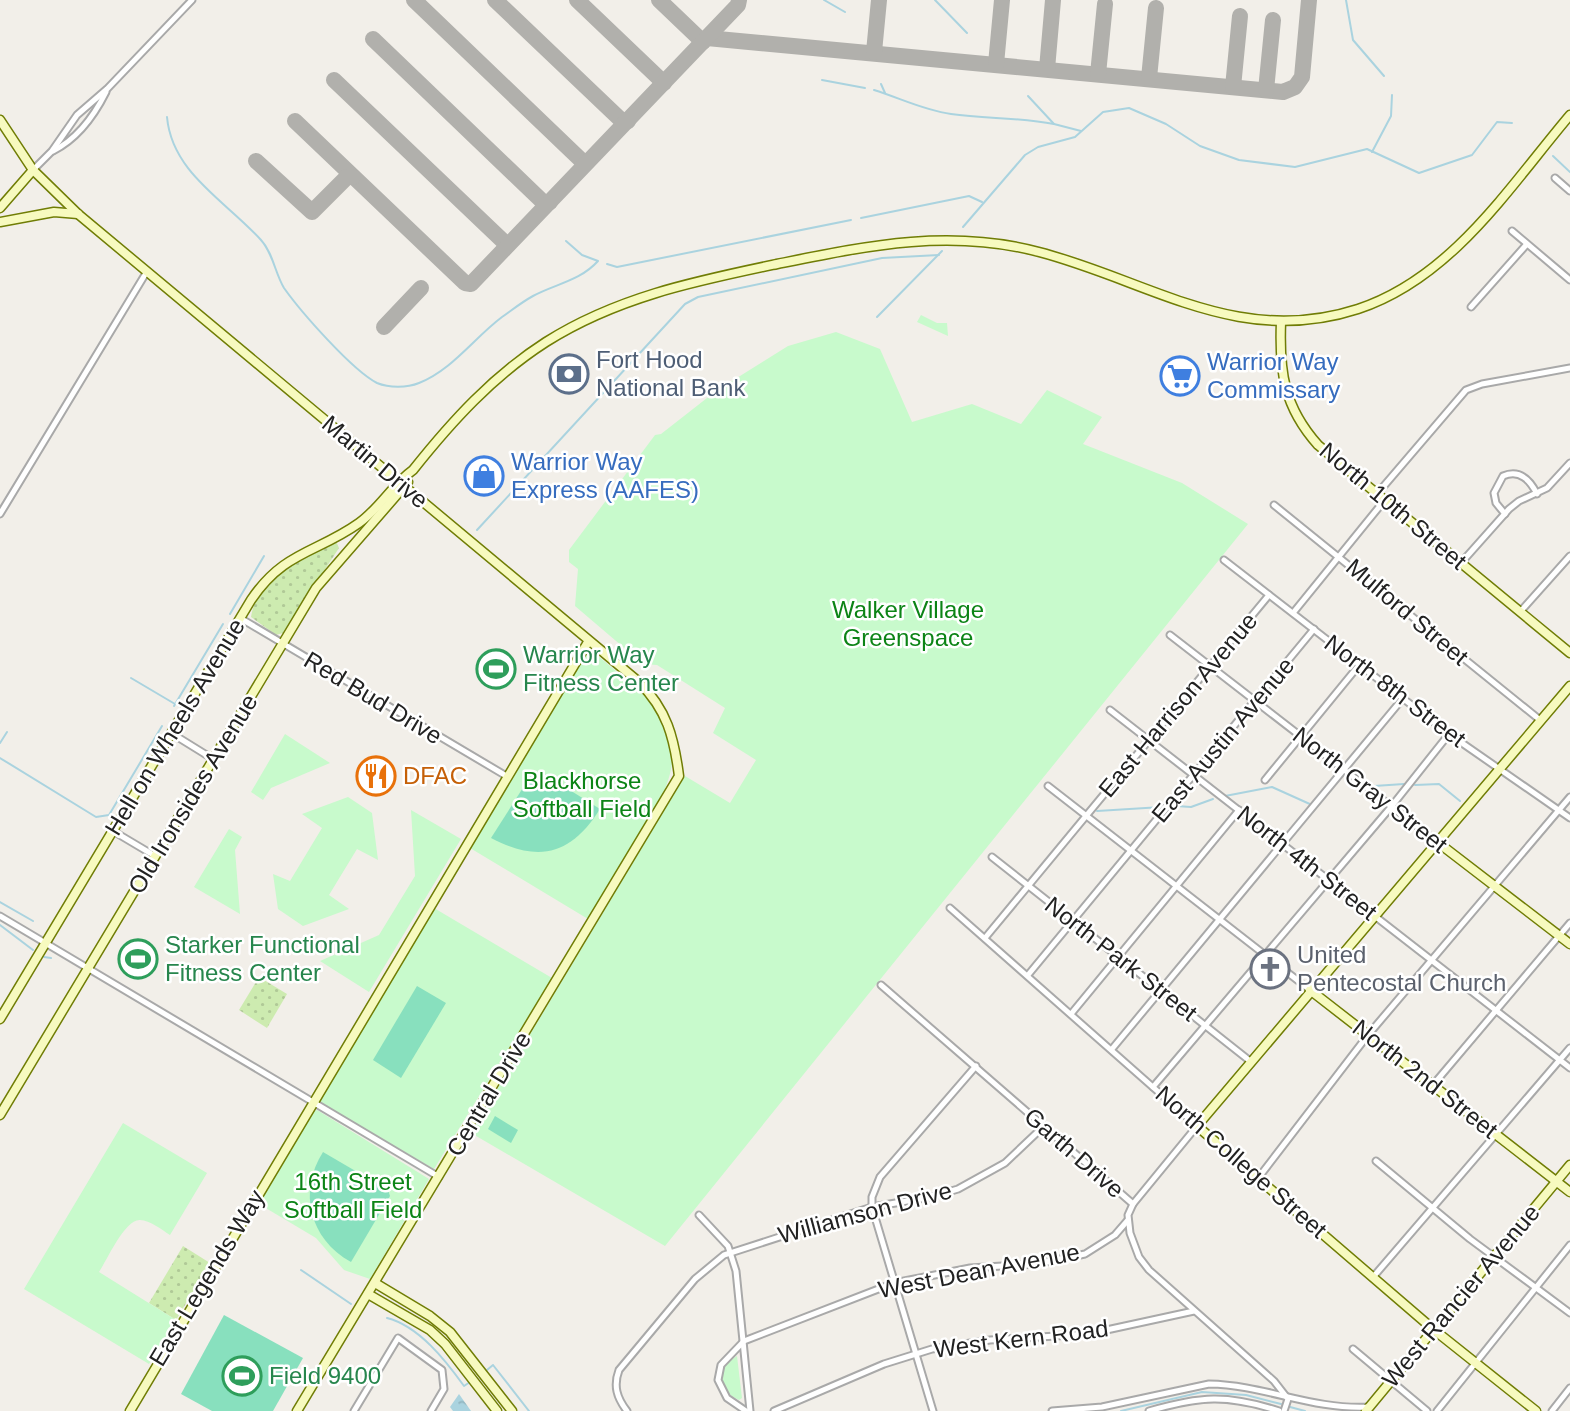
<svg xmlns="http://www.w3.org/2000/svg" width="1570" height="1411" font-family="Helvetica,sans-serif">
<defs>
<pattern id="grass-dots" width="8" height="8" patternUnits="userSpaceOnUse" patternTransform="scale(1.75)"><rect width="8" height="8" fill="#cdebb0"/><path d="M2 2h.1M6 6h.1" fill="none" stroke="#b0c997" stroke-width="1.8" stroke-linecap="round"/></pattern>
<pattern id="water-ripples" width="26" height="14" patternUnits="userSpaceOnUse" patternTransform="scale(1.75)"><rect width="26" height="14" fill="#aad3df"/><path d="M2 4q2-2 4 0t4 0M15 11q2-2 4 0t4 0" fill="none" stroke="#92b5bf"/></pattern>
</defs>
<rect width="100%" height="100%" fill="#f2efe9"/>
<g fill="url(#grass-dots)">
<path d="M 336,541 L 339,548 L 283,633 L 276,635 L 251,617 C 257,576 303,557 336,541 Z"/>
<polygon points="259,977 287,994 267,1028 239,1010"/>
<polygon points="183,1246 210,1263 176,1320 149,1303"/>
</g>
<g fill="#c8facc">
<polygon points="921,315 937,323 947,323 948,336 917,322"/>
<polygon points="836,332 880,349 912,422 972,404 1021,424 1047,390 1102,417 1083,444 1182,483 1248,524 665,1246 471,1133 685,776 730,803 756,760 713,733 725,708 657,665 643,664 575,606 578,569 569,562 569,550 655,435 661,434 716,391 788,346"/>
<path d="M 591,650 L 652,701 C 663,717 673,742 672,762 C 669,804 611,881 588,919 L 470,848 L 586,653 Z"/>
<polygon points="285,734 330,763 271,788 263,800 251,792"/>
<polygon points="348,797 372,813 378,860 357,849 329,895 349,909 303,926 278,909 273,874 290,881 322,828 302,814"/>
<polygon points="411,810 461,839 369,992 320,961 379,935 415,876"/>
<polygon points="229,829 242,837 235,850 240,914 194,887"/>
<polygon points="434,908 552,978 434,1169 322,1104 320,1099"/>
<polygon points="317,1110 429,1179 370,1279 344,1270 316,1238 259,1204 259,1200 310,1113"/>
<path d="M 123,1123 L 207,1173 L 170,1235 C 162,1230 150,1220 140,1220 C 125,1219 107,1260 99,1272 L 176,1320 L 149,1364 L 24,1289 Z"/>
<path d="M 737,1356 L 742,1398 L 739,1400 C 723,1393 719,1380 725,1364 Z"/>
</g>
<g fill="#88e0be">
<path d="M 533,772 L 541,772 L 600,809 C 571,855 539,863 491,838 Z"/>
<polygon points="417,986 446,1003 401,1078 373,1060"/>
<polygon points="495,1116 518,1130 511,1143 488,1129"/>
<path d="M 323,1152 L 388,1190 L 390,1196 L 351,1262 C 309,1239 298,1191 323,1152 Z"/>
<polygon points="224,1315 303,1358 273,1411 212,1411 181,1394"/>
</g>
<polygon fill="url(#water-ripples)" points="459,1394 471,1411 453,1411 450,1407"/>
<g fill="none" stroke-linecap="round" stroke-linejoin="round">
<g stroke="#aad3df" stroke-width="2">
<polyline points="824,0 845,12"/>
<polyline points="935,0 967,33"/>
<polyline points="1346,0 1353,40 1384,76"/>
<polyline points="822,80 865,88"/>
<polyline points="881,84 885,93"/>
<path d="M 874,90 C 900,98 923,110 951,114 C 986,119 1019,117 1054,124"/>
<polyline points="1028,96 1054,124 1081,131"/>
<path d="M 167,117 C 172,173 226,201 261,240 C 273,253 275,273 284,288 C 301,312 352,370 377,383 C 389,388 407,388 419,383 C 452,370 474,338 502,317 C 512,310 522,302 533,296 C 555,284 580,281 598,261 L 582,255 L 566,241"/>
<polyline points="1372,152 1391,116 1392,95"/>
<polyline points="1553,156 1570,172"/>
<polyline points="861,218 969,196 982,202"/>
<polyline points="963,227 1025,155 1038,147 1075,137 1103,112 1129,108 1166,124 1200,146 1239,160 1295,167 1367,149 1419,173 1472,155 1497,122 1512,123"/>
<polyline points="607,264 617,267 851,220"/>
<polyline points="877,317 942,251"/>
<polyline points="477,530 685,304 698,297 882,258 939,255"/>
<polyline points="230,614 264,556"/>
<polyline points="131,678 175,704"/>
<polyline points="174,706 223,624"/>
<polyline points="0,743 7,732"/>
<polyline points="0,758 96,817 109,815 162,726"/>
<polyline points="1415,785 1439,784 1460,801"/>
<polyline points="1374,786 1404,784"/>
<polyline points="1225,796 1272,787 1312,805"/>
<polyline points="1176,806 1191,807 1213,799"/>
<polyline points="1097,811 1162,807"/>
<polyline points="0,902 33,921"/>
<polyline points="0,925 33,950"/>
<polyline points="44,957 51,958"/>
<polyline points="301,1270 351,1304"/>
<path d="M 387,1318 C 419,1326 446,1361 464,1386 L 470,1382"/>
<polyline points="487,1370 493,1365 529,1411"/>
<polyline points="1290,1407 1305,1411"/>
<polyline points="1121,1411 1202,1392 1246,1395 1281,1404"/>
</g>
<g stroke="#b1b0ac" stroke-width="16">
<polyline points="414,0 582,161"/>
<polyline points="495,0 621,120 628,121"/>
<polyline points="577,0 664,83"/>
<polyline points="659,0 703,42"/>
<polyline points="707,38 1283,92 1295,87 1302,77 1309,0"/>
<polyline points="373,39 543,202 550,202"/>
<polyline points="874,52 879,0"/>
<polyline points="996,64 1002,0"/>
<polyline points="1047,69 1053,0"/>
<polyline points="1098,74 1105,4"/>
<polyline points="1149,78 1156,8"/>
<polyline points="334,80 504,242"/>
<polyline points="1233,87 1240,16"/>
<polyline points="1266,90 1273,20"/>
<polyline points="295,121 465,283 471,284 738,5 739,0"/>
<polyline points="256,161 312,212 347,177 353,177"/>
<polyline points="384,327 421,288"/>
</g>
<g stroke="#a9a9a9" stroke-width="9">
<g id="street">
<path d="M 53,151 C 77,139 94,116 106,92"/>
<polyline points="33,170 52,151 77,115 107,89 192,0"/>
<polyline points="1555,178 1570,191"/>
<polyline points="1512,231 1570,280"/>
<polyline points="1471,307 1527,244"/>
<polyline points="1377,494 1466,390 1482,384 1570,368"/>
<polyline points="1274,505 1540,720"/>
<polyline points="0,514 146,273"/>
<path d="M 1505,514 L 1496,503 L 1494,493 L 1503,476 C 1520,469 1530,480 1537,494"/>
<polyline points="1224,560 1449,734 1570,818"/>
<polyline points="1461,563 1509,509 1519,501 1547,488 1570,463"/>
<polyline points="1520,612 1570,556"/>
<polyline points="1293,613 1384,501"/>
<polyline points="240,618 508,777"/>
<polyline points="1170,635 1436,841"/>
<polyline points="1110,710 1570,1068"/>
<polyline points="171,733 213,759"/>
<polyline points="1265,780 1360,664"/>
<polyline points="1048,786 1310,990"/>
<polyline points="113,831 155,856"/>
<polyline points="992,857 1250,1061"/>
<polyline points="950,908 1197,1126 1133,1204 1128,1215 1130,1233 1139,1257 1149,1270 1274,1381 1288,1399 1284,1411"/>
<polyline points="0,916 439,1177"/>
<polyline points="985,938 1269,595"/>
<polyline points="1028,975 1314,629"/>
<polyline points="881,985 1133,1204"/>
<polyline points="1071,1014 1239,810"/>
<polyline points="1112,1049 1404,697"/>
<polyline points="1433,1085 1570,923"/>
<polyline points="1153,1087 1391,807 1449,734"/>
<polyline points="1376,1161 1470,1239 1570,1313"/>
<polyline points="1259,1177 1368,1035 1570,797"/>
<polyline points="699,1215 728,1246 736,1271 750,1411"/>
<polyline points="1374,1276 1570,1048"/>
<polyline points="1353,1349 1427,1411"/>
<polyline points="354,1411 398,1338 442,1370 444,1389 431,1411"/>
<path d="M 627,1411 C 617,1398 613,1386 619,1370 L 695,1279 L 724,1255 L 872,1207 L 931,1197 L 958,1189 L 1005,1163 L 1044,1126"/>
<polyline points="746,1411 727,1398 718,1380 721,1365 744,1341 894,1283 970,1268 1036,1264 1085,1254 1115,1235 1128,1220"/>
<polyline points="774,1411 884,1364 932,1349 990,1340 1088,1334 1194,1311"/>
<polyline points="933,1411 872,1207 872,1197 880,1177 976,1066"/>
<path d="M 1052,1411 L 1102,1407 L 1209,1384 C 1265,1385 1311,1410 1369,1407"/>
<path d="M 1149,1411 C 1200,1396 1227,1394 1279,1411"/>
<polyline points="1437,1411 1570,1245"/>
<polyline points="1552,1411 1570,1388"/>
</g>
</g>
<g stroke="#707d05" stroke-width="11">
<g id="secondary">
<path d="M 0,120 L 33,170 L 78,214 L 639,682 C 667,710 674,737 679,776 L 297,1411"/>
<polyline points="0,208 33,170"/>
<polyline points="0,222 54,212 78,214"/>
<path d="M 1281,322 C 1279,372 1284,407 1318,445 L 1570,653"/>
<polyline points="1436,841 1570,944"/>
<polyline points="1310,990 1570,1192"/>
<path d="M 0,1019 L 251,600 C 284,551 317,553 359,523 C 380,508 392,485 413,470 C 452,421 493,376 546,342 C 617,297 696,281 777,264 C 866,246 949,228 1039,252 C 1150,281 1238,348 1358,309 C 1452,278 1509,187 1570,115"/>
<polyline points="0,1115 316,588 408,482"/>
<polyline points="375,1283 430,1316 450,1332 512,1411"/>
<polyline points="368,1294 430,1330 445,1344 497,1411"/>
<polyline points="130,1411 588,642"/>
<polyline points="1366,1411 1570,1165"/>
<polyline points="1536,1411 1433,1329 1197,1126 1570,686"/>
</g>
</g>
<use href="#street" stroke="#fff" stroke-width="5"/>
<use href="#secondary" stroke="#f7fabf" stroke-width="8"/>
</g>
<defs>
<g id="bank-ring" transform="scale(2.0125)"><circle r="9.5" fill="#fff" stroke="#5c6f8a" stroke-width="1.5"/><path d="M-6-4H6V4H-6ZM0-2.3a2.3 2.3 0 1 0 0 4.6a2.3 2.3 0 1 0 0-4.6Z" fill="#5c6f8a"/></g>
<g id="supermarket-ring" transform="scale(2.0125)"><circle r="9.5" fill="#fff" stroke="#3f7fe0" stroke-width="1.5"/><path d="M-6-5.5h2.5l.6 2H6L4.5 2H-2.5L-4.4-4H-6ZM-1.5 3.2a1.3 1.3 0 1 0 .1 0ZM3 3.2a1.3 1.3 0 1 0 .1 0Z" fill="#3f7fe0"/></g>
<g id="shop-ring" transform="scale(2.0125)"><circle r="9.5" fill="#fff" stroke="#3f7fe0" stroke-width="1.5"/><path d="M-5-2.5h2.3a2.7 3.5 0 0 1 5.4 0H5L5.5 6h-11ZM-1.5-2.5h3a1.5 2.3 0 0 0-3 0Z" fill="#3f7fe0"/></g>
<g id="stadium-ring" transform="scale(2.0125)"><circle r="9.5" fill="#fff" stroke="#2e9e5b" stroke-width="1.5"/><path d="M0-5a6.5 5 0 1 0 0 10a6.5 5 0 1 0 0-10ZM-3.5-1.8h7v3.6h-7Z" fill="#2e9e5b"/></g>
<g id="restaurant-ring" transform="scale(2.0125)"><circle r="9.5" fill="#fff" stroke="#e8710a" stroke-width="1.5"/><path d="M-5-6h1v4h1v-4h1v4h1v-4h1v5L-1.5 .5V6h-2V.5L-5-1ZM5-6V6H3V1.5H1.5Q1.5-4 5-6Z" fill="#e8710a"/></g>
<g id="church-ring" transform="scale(2.0125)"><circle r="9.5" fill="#fff" stroke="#6b7280" stroke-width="1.5"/><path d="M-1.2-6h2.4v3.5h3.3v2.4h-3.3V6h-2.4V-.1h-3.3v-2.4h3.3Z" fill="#6b7280"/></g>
</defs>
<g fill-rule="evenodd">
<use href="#bank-ring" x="569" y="374"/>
<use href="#supermarket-ring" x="1180" y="376"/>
<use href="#shop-ring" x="484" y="476"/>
<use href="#stadium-ring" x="496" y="669"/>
<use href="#restaurant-ring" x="376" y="776"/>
<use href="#stadium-ring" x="138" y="959"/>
<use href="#church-ring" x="1270" y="969"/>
<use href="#stadium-ring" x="242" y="1376"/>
</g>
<g text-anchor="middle" stroke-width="5" stroke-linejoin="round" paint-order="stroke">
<g font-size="24" fill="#4e5e75" stroke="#fff" text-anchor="start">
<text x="596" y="368">Fort Hood<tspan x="596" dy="28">National Bank</tspan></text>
</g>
<g font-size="24" fill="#366cbe" stroke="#fff" text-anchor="start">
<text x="1207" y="370">Warrior Way<tspan x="1207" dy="28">Commissary</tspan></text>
<text x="511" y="470">Warrior Way<tspan x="511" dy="28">Express (AAFES)</tspan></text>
</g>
<g font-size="24" fill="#222" stroke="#fff">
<text transform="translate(375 462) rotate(40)" y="8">Martin Drive</text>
<text transform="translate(1393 506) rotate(40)" y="8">North 10th Street</text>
<text transform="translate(1407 612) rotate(40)" y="8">Mulford Street</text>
<text transform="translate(1395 691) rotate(37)" y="8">North 8th Street</text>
<text transform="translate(373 698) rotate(31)" y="8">Red Bud Drive</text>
<text transform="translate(1178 705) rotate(-50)" y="8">East Harrison Avenue</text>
<text transform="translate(175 727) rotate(-59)" y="8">Hell on Wheels Avenue</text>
<text transform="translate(1223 740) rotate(-50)" y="8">East Austin Avenue</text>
<text transform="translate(1370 790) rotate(38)" y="8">North Gray Street</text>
<text transform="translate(193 794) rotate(-59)" y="8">Old Ironsides Avenue</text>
<text transform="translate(1307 863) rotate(38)" y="8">North 4th Street</text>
<text transform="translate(1121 959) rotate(38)" y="8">North Park Street</text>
<text transform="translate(1425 1079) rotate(38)" y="8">North 2nd Street</text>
<text transform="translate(489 1094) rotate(-59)" y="8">Central Drive</text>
<text transform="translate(1074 1153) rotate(41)" y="8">Garth Drive</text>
<text transform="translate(1241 1162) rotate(41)" y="8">North College Street</text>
<text transform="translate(865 1213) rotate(-15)" y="8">Williamson Drive</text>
<text transform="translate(979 1271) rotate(-11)" y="8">West Dean Avenue</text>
<text transform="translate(207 1278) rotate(-59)" y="8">East Legends Way</text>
<text transform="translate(1461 1296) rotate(-50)" y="8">West Rancier Avenue</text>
<text transform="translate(1021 1339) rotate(-7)" y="8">West Kern Road</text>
</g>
<g font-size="24" fill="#0c8416" stroke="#fff">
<text x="908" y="618">Walker Village<tspan x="908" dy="28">Greenspace</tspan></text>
<text x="582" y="789">Blackhorse<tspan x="582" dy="28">Softball Field</tspan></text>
<text x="353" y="1190">16th Street<tspan x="353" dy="28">Softball Field</tspan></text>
</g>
<g font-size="24" fill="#27864d" stroke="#fff" text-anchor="start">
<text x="523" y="663">Warrior Way<tspan x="523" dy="28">Fitness Center</tspan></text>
<text x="165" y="953">Starker Functional<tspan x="165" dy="28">Fitness Center</tspan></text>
<text x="269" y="1384">Field 9400</text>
</g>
<g font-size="24" fill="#c56008" stroke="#fff" text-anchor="start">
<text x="403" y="784">DFAC</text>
</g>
<g font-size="24" fill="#5b616d" stroke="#fff" text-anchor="start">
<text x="1297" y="963">United<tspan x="1297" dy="28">Pentecostal Church</tspan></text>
</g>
</g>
</svg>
